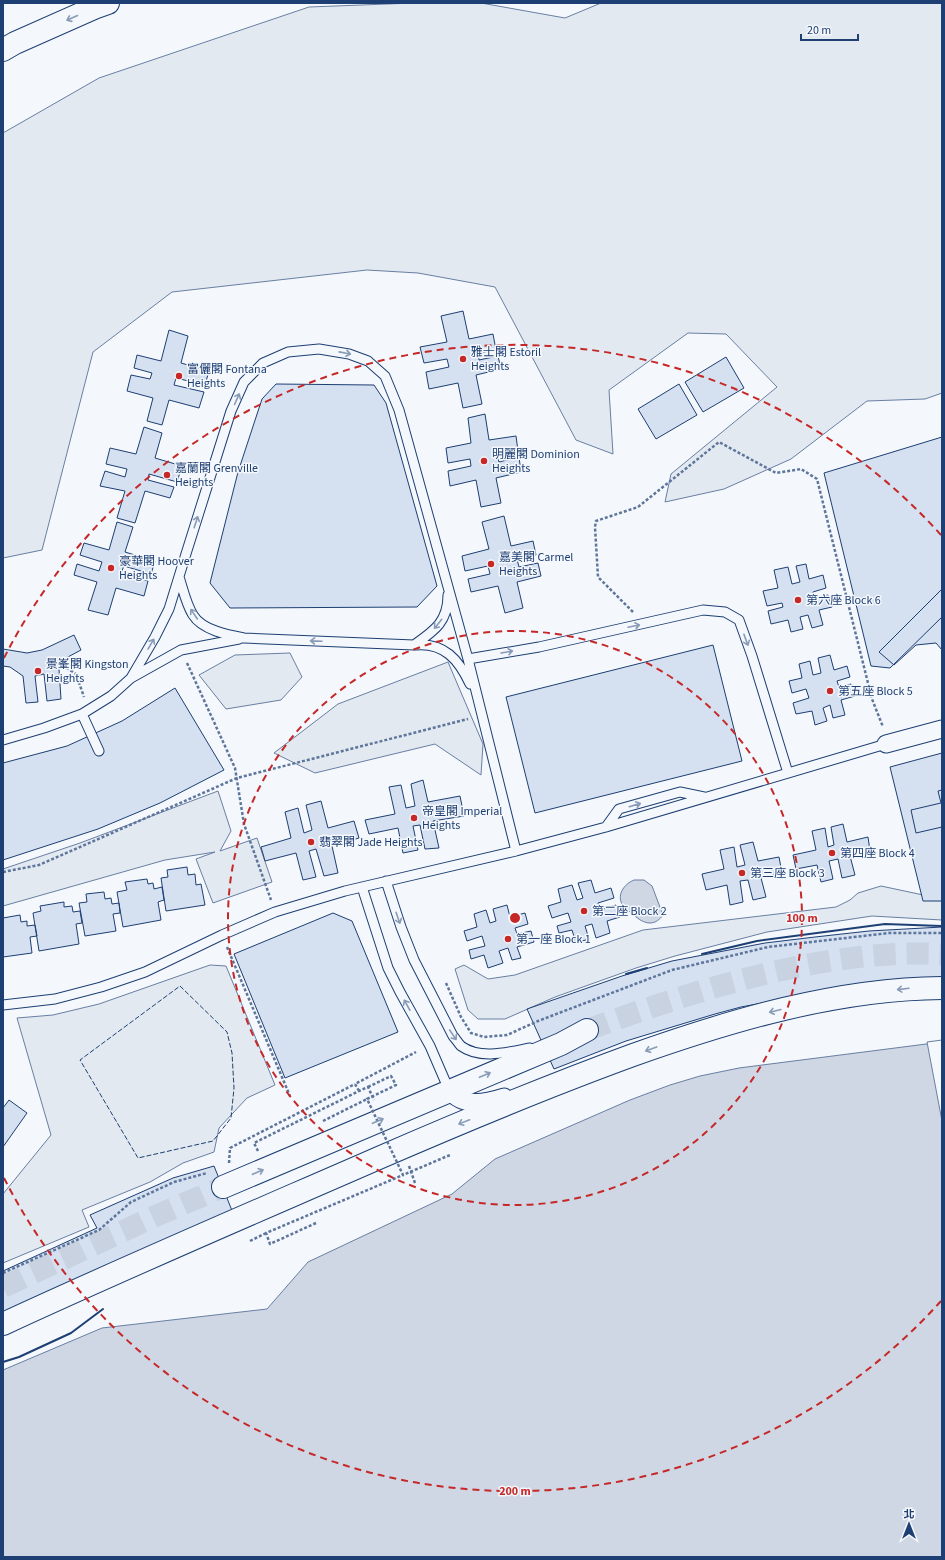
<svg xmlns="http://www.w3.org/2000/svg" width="945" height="1560" font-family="'Source Sans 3','Noto Sans TC',sans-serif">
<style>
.green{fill:#e3e9f0;stroke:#687fa3}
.water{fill:#cfd7e4;stroke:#687fa3}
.pier{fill:#f4f7fb;stroke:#687fa3}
.building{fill:#d5e0f0;stroke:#1d3f73}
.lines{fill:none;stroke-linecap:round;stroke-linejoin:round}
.primary-tunnel{stroke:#c9d2e0;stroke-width:22;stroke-dasharray:22 11;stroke-linecap:butt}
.service-casing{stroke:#1d3f73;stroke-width:11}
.minor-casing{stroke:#1d3f73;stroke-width:19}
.primary-casing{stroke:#1d3f73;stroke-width:24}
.motorway-casing{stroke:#1d3f73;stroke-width:24}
.path{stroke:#5e769c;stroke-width:2.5;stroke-dasharray:3 2;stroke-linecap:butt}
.service{stroke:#f4f7fb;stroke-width:9}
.minor{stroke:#f4f7fb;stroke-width:17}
.primary{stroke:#f4f7fb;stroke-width:22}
.motorway{stroke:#f4f7fb;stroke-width:22}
.path-bridge{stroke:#5e769c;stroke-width:2.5;stroke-dasharray:3 2;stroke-linecap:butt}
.fence{stroke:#1d3f73;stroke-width:1;stroke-dasharray:5 2;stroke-linecap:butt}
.wall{stroke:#1d3f73;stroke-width:2}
.oneway{stroke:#889bb7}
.ring{fill:none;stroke:#c62828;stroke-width:2;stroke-dasharray:7 5}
.poi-dot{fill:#c62828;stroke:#f4f7fb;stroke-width:1.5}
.labels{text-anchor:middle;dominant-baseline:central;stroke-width:3;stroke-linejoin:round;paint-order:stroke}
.poi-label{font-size:12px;fill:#1d3f73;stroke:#f4f7fb;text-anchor:start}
.centre{fill:#c62828;stroke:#f4f7fb;stroke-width:2}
.ring-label{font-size:12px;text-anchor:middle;font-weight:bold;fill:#c62828;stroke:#f4f7fb;stroke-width:3;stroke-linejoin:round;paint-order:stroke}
</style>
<rect width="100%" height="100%" fill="#f4f7fb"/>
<path class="green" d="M414 3H481L565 18 601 3H942V393L925 399 867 401 791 459 724 489 665 502 671 474 777 387 726 334 688 333 609 390 613 454 576 440 495 287 418 273 367 270 172 292 93 352 42 550 3 558V133L99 78 309 7Z
M290 653 302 677 281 700 226 709 199 675 235 655Z
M448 662 483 744 481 775 435 744 315 773 274 753 338 704Z
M218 791 231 831 220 851 257 838 272 882 213 903 196 859 215 852 165 860 3 906V869L80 843Z
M881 886 942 899V920L872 916 767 932 675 956 636 968 555 997 505 1019H478L468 1010 455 969 464 965 488 979 515 975 643 930 836 907 850 900 858 893Z
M210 965 226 966 275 1085 247 1098 219 1128 214 1152 183 1163 150 1182 82 1210 89 1227 3 1263V1194L51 1135 17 1018 53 1015 99 1004Z"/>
<path class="water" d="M634 880H644L652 886 663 915C660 919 656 923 650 923 644 923 638 919 634 915 631 912 626 910 624 907 615 896 624 884 634 880Z
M942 1042V1557H3V1370L102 1328 267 1309 308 1262 452 1194 495 1159 630 1100 670 1085 700 1076 739 1068Z"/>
<path class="pier" d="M942 1040V1121L927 1042Z"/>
<path class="building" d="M463 311 469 339 493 334 496 350 478 353 479 360 498 356 501 369 476 375 482 404 463 408 458 383 429 389 426 372 449 367 447 359 424 363 420 347 447 342 441 316Z
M169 330 188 336 181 363 209 371 205 385 176 378 174 385 204 392 199 408 169 400 162 425 147 421 153 398 127 391 131 375 150 379 152 373 134 368 137 355 161 361Z
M726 357 744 388 703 412 685 382Z
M276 384 374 385 386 403 437 586 417 607 230 608 210 583 238 472 262 399Z
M679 384 697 415 656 439 638 409Z
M485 414 489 440 516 436 518 451 497 456 499 462 519 457 521 472 496 478 501 503 481 507 476 480 450 486 448 471 471 466 470 459 448 463 446 448 471 443 468 418Z
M144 427 162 433 155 458 182 466 177 482 149 474 148 480 174 487 170 498 145 491 135 523 117 518 125 491 100 486 105 471 125 477 127 469 106 464 110 448 136 454Z
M942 437V617L890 668 871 666 824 473Z
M504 516 511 546 533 541 536 555 517 559 519 567 538 563 541 576 517 582 523 608 505 613 498 586 471 592 468 579 490 574 488 566 465 571 462 556 489 549 482 522Z
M117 522 133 527 125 552 155 561 151 574 124 566 121 573 148 581 144 596 116 588 108 615 88 610 97 582 74 575 77 564 99 571 102 562 80 555 84 543 109 550Z
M806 564 809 579 823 575 826 588 813 592 814 598 828 595 832 607 819 610 823 625 812 628 808 615 800 617 803 629 791 632 788 620 771 624 768 611 783 607 782 603 767 606 763 591 778 588 774 570 788 567 792 584 800 582 796 566Z
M942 589V650L936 643 916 645 894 665 879 652Z
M74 635 81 650 66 658 59 669 61 699 47 701 44 674 35 676 38 702 26 703 23 676 10 667 3 666V649L27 653 42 650Z
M713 645 742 761 535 813 506 697Z
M830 655 834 670 847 666 850 677 837 681 839 687 851 684 855 696 841 700 845 715 833 718 830 705 823 708 827 721 815 725 812 711 796 714 793 703 809 698 806 689 792 693 789 681 802 678 799 664 810 661 813 675 821 673 818 658Z
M175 688 224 770 160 803 98 829 3 860V763L67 746 122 721Z
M942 753V901H923L890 767Z
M423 780 428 802 460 796 464 816 433 821 439 848 425 849 420 825 413 826 418 850 403 853 398 828 369 834 365 820 395 814 389 787 401 785 406 808 415 806 411 784Z
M942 790V827L916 833 911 810 941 803 938 791Z
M321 801 328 828 354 821 359 838 332 846 338 873 324 876 316 849 309 851 316 877 303 880 296 853 265 861 261 847 291 838 285 812 298 808 304 833 312 830 306 805Z
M843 824 847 842 868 837 870 851 850 856 855 875 842 878 838 859 829 861 833 879 821 882 817 865 796 869 793 855 816 850 812 831 825 828 828 847 834 845 831 827Z
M753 842 758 861 779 857 782 873 761 878 766 897 753 900 748 880 740 881 743 902 730 905 727 885 706 890 702 874 724 869 720 850 734 847 737 867 745 865 740 845Z
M187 867 188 875 195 874 196 885 201 884 205 905 166 911 161 878 168 877 167 870Z
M147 879 148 884 153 883 154 889 162 887 164 900 158 902 161 920 123 927 117 892 127 890 125 882Z
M591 880 595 893 611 888 614 898 598 903 600 910 616 905 620 917 607 921 610 933 596 938 592 924 585 926 589 939 576 943 572 930 559 933 557 926 571 922 568 913 552 918 548 906 561 902 558 889 572 885 577 900 583 898 578 883Z
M104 892 105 899 111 898 112 904 119 903 120 913 113 914 116 931 85 936 79 903 87 902 86 894Z
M64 902V907L72 906 73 912 80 911 82 923 76 924 79 944 39 951 33 913 41 911 40 906Z
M507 905 510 917 525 913 528 924 515 928 517 934 531 931 534 942 517 947 521 958 512 960 508 948 499 951 503 963 488 968 484 955 471 959 469 950 485 946 482 936 467 941 464 931 477 927 474 914 486 910 490 923 496 921 493 909Z
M333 913 352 921 398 1032 285 1078 234 954Z
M20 915 21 922 27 921V926L35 925 37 936 30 937 32 953 3 957V918Z
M942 927V981L826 991 741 1007 715 1014 626 1041 554 1069 527 1009 622 976 672 961 765 943 815 937 869 931Z
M9 1100 27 1113 3 1147V1108Z
M214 1166 235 1218 3 1322V1271L97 1228 90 1215 173 1178Z"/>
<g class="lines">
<path class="primary-tunnel" d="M587 1030C695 990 826 948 942 954
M3 1287 160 1214 223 1187"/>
<defs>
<path id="service" d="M179 577C183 589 186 604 193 615 202 630 228 635 244 638L414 645C434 631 448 622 448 595
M415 645C444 642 459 660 470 684
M468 659 539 647 703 610 725 612 739 620 752 656 788 773
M131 678 155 637 169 609 185 557 231 411 244 382 263 363 288 352 319 349 349 354 368 361 385 376 399 410 468 659 516 851
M82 714 99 751
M3 740 44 728 82 714 111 696 131 678 181 650 239 639
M606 827 619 809 680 792 704 797
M386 881 401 927 414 960 453 1036C456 1039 458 1043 461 1046 480 1060 509 1052 530 1048
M362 887 388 968 400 992 430 1046 449 1090
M3 1005 55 999 101 987 145 972 222 935 275 912 345 891 516 851 606 827 886 744"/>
<path id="minor" d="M886 744 942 729
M449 1090C463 1108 485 1103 504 1097"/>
<path id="primary" d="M223 1187 561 1044 587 1030
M3 1324C128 1266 255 1212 381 1157 464 1121 548 1086 633 1055 732 1020 836 989 942 988"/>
<path id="motorway" d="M3 50 15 43 94 8 108 3"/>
</defs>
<use href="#service" class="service-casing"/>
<use href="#minor" class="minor-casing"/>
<use href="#primary" class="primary-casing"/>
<use href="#motorway" class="motorway-casing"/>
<path class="path" d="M633 612 598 577 595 527 596 521 638 507 719 442 776 473 801 469 817 479 872 699 883 727
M187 663 235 768 244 824 271 900
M62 665 76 674 84 697
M3 872 39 865 237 778 468 719
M227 947 290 1096
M446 983 461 1017 471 1033 484 1037 507 1035 538 1021 672 970 768 947 889 933H942
M359 1091 355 1084 416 1052
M323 1121 367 1099
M258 1151 254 1143 359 1091 368 1087 374 1100
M229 1163 230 1148 355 1084
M409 1166 415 1183
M316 1223 270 1244 266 1233 403 1175
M250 1241 266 1233
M3 1273 99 1230 131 1202 174 1182 207 1173"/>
<use href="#service" class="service"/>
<use href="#minor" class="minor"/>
<use href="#primary" class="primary"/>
<use href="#motorway" class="motorway"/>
<path class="path-bridge" d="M368 1087 391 1076 396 1085 367 1099 403 1175 450 1155"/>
<path class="fence" d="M180 986 227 1032 232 1053 234 1088 231 1118 213 1141 138 1158 80 1060Z"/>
<path class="wall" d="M702 954 757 941 885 924 941 926
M626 974 647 968
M3 1362 19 1357 71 1333 103 1309"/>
</g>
<defs><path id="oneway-shaft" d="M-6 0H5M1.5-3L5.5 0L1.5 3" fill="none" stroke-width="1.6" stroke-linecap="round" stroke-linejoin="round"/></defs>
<g class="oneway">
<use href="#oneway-shaft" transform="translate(72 18) rotate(156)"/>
<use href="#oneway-shaft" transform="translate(345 353) rotate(11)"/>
<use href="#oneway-shaft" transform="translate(237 399) rotate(-66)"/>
<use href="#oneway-shaft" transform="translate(196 522) rotate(-72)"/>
<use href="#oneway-shaft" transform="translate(194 614) rotate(-124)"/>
<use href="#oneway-shaft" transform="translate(438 624) rotate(129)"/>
<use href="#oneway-shaft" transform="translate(634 626) rotate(-12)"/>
<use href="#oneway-shaft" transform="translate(746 640) rotate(70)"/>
<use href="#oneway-shaft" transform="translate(316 641) rotate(-178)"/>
<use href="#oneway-shaft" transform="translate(151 644) rotate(-60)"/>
<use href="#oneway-shaft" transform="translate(507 652) rotate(-10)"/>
<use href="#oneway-shaft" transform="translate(635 805) rotate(-16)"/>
<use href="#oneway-shaft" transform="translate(398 918) rotate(71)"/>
<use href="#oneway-shaft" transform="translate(903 989) rotate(173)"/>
<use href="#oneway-shaft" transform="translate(407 1005) rotate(-119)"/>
<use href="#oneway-shaft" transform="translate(775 1011) rotate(166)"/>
<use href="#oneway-shaft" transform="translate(453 1035) rotate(56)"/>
<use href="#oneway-shaft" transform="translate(651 1049) rotate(160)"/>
<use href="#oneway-shaft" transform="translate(485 1075) rotate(-23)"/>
<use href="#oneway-shaft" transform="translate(378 1121) rotate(-23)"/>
<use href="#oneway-shaft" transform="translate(464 1122) rotate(158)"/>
<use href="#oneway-shaft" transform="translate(258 1172) rotate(-23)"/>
</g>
<g class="ring">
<circle cx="515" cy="918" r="287"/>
<path d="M941 1301A573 573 0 0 1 4 1178M4 658A573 573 0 0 1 941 535"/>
</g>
<g class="poi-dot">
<circle cx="463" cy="359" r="4"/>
<circle cx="179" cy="376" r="4"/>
<circle cx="484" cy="461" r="4"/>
<circle cx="167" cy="475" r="4"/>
<circle cx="491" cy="564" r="4"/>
<circle cx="111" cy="568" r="4"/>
<circle cx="798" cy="600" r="4"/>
<circle cx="38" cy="671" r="4"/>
<circle cx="830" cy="691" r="4"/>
<circle cx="414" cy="818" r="4"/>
<circle cx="311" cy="842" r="4"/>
<circle cx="832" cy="853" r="4"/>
<circle cx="742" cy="873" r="4"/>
<circle cx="584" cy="911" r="4"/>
<circle cx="508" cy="939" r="4"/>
</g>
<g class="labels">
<g class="poi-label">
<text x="471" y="352">雅士閣 Estoril<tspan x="471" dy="14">Heights</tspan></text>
<text x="187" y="369">富儷閣 Fontana<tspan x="187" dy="14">Heights</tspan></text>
<text x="492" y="454">明麗閣 Dominion<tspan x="492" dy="14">Heights</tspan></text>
<text x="175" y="468">嘉蘭閣 Grenville<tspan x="175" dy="14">Heights</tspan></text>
<text x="499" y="557">嘉美閣 Carmel<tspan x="499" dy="14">Heights</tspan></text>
<text x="119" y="561">豪華閣 Hoover<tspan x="119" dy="14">Heights</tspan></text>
<text x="806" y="600">第六座 Block 6</text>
<text x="46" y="664">景峯閣 Kingston<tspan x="46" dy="14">Heights</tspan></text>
<text x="838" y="691">第五座 Block 5</text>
<text x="422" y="811">帝皇閣 Imperial<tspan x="422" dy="14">Heights</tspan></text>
<text x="319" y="842">翡翠閣 Jade Heights</text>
<text x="840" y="853">第四座 Block 4</text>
<text x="750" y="873">第三座 Block 3</text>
<text x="592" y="911">第二座 Block 2</text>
<text x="516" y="939">第一座 Block 1</text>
</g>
</g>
<circle cx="515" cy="918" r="6" class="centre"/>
<g class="ring-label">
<text x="802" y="922">100 m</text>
<text x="515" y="1495">200 m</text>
</g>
<rect width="945" height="1560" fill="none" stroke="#1d3f73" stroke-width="8"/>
<g transform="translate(909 1524)" stroke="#f4f7fb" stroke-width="3" paint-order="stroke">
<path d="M0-3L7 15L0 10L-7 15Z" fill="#1d3f73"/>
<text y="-6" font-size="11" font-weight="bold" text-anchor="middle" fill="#1d3f73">北</text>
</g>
<path d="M801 34v6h57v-6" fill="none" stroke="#1d3f73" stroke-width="2"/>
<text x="807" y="34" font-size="12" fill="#1d3f73" stroke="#f4f7fb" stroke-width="3" paint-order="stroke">20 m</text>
</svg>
